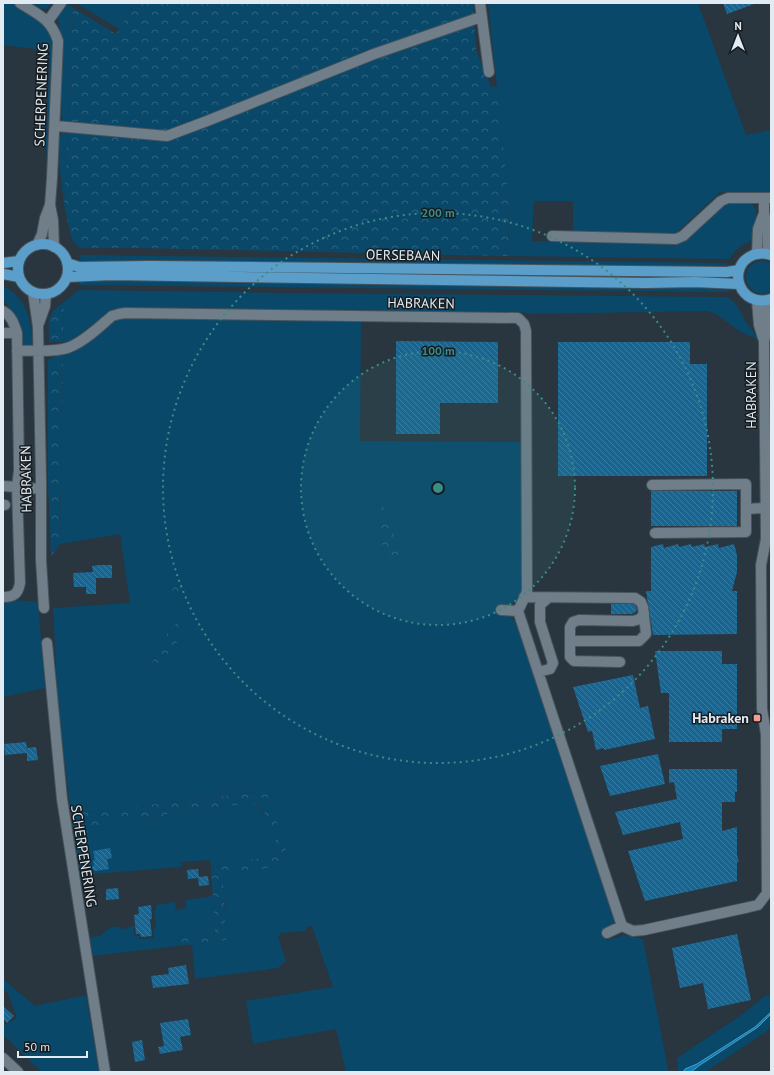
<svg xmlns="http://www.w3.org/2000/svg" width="774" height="1075" font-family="'PT Sans',sans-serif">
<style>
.grass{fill:#0a486a;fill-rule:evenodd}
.forest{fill:url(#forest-crowns)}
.water{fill:#0a7db6;stroke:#4b9ec8}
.building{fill:url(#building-back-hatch)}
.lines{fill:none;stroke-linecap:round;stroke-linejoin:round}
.minor-casing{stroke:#47535a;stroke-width:12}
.major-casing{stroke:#47535a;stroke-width:12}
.minor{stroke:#6f7e89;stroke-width:10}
.major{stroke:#5b9ec9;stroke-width:10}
.ring{fill:none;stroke:#398d88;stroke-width:2;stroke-dasharray:2 4}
.poi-dot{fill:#f59d8f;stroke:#161c20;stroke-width:1.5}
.labels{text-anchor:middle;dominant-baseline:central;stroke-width:3;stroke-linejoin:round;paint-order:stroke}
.street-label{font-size:14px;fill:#e2ebf1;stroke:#161c20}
.poi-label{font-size:14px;font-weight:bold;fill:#e2ebf1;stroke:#161c20;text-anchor:end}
.centre{fill:#398d88;stroke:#161c20;stroke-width:2}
.ring-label{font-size:12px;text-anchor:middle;font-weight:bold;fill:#398d88;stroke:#161c20;stroke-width:3;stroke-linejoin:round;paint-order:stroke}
</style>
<defs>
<pattern id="forest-crowns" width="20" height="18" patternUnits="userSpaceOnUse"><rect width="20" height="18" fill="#0a486a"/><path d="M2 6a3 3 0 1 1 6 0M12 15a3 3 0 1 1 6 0" fill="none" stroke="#2d6380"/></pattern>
<pattern id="building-back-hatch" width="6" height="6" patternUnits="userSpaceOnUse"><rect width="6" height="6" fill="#186591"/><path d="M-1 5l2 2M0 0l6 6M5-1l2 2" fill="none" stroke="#397ba1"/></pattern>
</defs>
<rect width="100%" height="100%" fill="#29353f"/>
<path class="grass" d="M3 3H13L41 21 49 31 54 44 46 162V134L50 51 3 45Z
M31 3H52L46 9 40 8Z
M67 3 73 8 69 124 63 120 60 111 63 44 58 21 59 14Z
M78 3H135L119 29 79 5Z
M488 3H698L746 135 771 130V192H720L676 233 573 232V201H534L532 241 670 242 725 204 747 203 752 204 756 210V240C745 242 735 248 730 259L508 256 509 201Z
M68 131 64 205 57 145 62 133Z
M79 255 727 263 726 269 81 263Z
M762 261 771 263V291C748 304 733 265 762 261Z
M81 278 725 284 728 292 79 285Z
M3 287C8 288 10 290 14 293 28 307 31 322 33 342L29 346H25L24 344C19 326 17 314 3 300Z
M79 290 283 293 727 297C738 302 740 313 746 322 750 328 755 334 760 340L741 332 716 314 708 311 529 314 522 312 125 308 116 309 106 314 71 341 63 342 64 302Z
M125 318 361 321 360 441 522 442V594C517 605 508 605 497 605L498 616H509L516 622 614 913C615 922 612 925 605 930L607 940 624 935 643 939 668 1069 667 1072H346L336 1029 253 1044 246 1001 333 987 312 926 306 927V931L281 933 278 937 286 961 278 968 195 979 192 944 226 940 223 876 291 864 265 791 71 814 58 707 53 608 130 603 120 534 60 544 63 353C88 350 101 321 125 318ZM376 504 385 510 401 564 391 565 384 555ZM169 630 160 665 152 663Z
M3 599 38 602 45 688 3 697Z
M252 803C267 806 276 841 281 854L211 867 210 860 181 862V867L80 875 74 835 99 830V825L102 820 107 819 165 821 166 814Z
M213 896 215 932 177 937 178 946 93 956 90 937 101 936C111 925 112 925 126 929L134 925V936H139V939L154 938 153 929 156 928 154 910H156V905L175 902 176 910 186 908V900Z
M3 979 35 1006 86 995 99 1072H42L3 1035V1026L17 1018 8 993 3 988Z
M771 995V1026L766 1032 705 1072H678L677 1058 743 1014 765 996Z"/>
<path class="forest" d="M135 3H473L476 50 491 87 497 86 509 201 508 256 138 248H80L72 240 64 205 68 131 69 124 73 8 116 34Z
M64 302 63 342H49C49 321 46 315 64 302Z
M63 353 60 544 51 556 48 483V360Z
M376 504 382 505 385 510 398 545 401 564 391 565 384 555Z
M191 581 192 584 191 589 186 593 175 595 171 592C175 583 182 583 191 581Z
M179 621 183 626V630L168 660 160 665 152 663 169 630Z
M266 791 291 864 223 876 226 940 178 946 177 937 215 932 211 867 281 854 264 812 257 804 236 805 166 814 165 821 107 819 102 821 99 825 100 830 74 835 71 814Z"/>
<path class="water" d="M771 1012V1014L758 1027 700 1065 691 1072H683L685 1069 697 1064 755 1027Z"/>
<path class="building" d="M723 3H754V4L727 14Z
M396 341 498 342V403H440V434H396Z
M558 342H690V364H707V476H558Z
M651 491H737V526H651Z
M663 544 664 548 678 544 679 547 691 544 692 547 704 544 705 547 718 544 719 548 734 544 737 555V572L732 591H737V634L653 635 646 591H651V547Z
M99 565H112V578H96V594H86V587H74L73 573 93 572 92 566Z
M611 604H633L636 606 637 610 634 613 631 614H611Z
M655 651H722V664H737V729H722V742H669V693H661Z
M633 675 640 708 648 706 655 739 604 750V748L596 750 592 731 588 732 573 687Z
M26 742 27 748 36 747 38 760 27 761V753L5 755 4 744Z
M658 754 665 784 610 796 600 766Z
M669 769H737V792H735V802H722V831L737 827V855L739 862H737V881L645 901 628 851 683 839 680 822 623 835 615 812 677 799 674 782 669 783Z
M110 848 112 858 107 859 109 869 95 871 94 870 90 868 94 865 93 860H95L93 851Z
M198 869 199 877 208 876 209 885 199 886 198 878 188 879 187 870Z
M118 888 119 899 106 900V889Z
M151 905 152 919H150L152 936 141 937 140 934H136L134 915 139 914 138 907Z
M737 934 751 1000 708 1009 703 983 680 988 672 948Z
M186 965 189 984 153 988 151 976 169 974 168 968Z
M3 1006 14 1016 7 1023 3 1019Z
M188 1019 191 1035 180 1037 183 1050 160 1054 158 1047 164 1046 160 1023Z
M142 1040 145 1060 135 1062 132 1042Z"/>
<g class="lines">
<defs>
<path id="minor" d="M20 3C39 15 51 19 58 41L52 178 50 205 45 218 42 234 37 245
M480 3 489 72
M48 21 61 3
M56 126 167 136 207 121 374 54 481 17
M764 198V213L768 229V254
M50 205 53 220 54 247
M552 236 676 239 683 236 721 201 728 198H771
M757 254 758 229 764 213
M33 292 38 327 41 481V560L44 608
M757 301 759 325 763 338
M3 311C12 316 14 324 17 333L19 470 17 488 20 583C18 594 14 597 3 597
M39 323 45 306 46 294
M3 333H17
M17 351C32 350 55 353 70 347 85 341 99 327 112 316L119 314 125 313 518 318 524 324 526 331 527 592 518 611 622 926 633 931 644 930 745 908 758 905 767 893 766 734 762 709 761 565 766 539 764 342 767 326 765 301
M652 485 746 484V532L655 533
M3 486 41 489
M3 505H5
M746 509 766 508
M524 597 635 598 641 602 643 607 646 634 639 641H570
M501 610 518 611
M47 643 62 799 105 1072
M620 662 574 661 570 657V627L573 622 579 620 633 621 640 619 644 613
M538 672 550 669 553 663 540 622V605L548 598
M607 933 622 926
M3 1058 18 1072"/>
<path id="major" d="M18 269a25 25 0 1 1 50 0a25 25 0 1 1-50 0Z
M771 255C765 253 759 253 753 255 725 267 740 309 771 299
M3 263 19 261
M67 263 79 267 150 266 727 272 739 270
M3 274 19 277
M67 277 112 275 645 283 695 282 739 284"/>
</defs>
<use href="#minor" class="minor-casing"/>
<use href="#major" class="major-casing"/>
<use href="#minor" class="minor"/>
<use href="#major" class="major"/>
</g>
<circle cx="438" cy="488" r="137" fill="#398d88" fill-opacity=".12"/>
<g class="ring">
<circle cx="438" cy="488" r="137"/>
<circle cx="438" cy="488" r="275"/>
</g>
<rect class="poi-dot" x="753" y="714" width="8" height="8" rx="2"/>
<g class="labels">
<g class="street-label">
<text transform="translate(41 95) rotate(-88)">SCHERPENERING</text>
<text transform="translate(403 255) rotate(1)">OERSEBAAN</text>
<text transform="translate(421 303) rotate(1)">HABRAKEN</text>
<text transform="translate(751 395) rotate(-90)">HABRAKEN</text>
<text transform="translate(26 479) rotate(-91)">HABRAKEN</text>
<text transform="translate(84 856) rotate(81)">SCHERPENERING</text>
</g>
<g class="poi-label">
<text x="749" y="718">Habraken</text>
</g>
</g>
<circle cx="438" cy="488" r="6" class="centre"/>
<g class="ring-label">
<text x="438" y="217">200 m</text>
<text x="438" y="355">100 m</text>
</g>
<rect width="774" height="1075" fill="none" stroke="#e2ebf1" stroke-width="8"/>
<g transform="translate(738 36)" stroke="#161c20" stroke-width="3" paint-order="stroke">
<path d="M0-3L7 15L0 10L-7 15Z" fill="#e2ebf1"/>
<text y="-6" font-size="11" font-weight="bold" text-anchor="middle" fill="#e2ebf1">N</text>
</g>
<path d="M18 1051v6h69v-6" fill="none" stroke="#e2ebf1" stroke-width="2"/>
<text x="24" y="1051" font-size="12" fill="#e2ebf1" stroke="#161c20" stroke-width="3" paint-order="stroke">50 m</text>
</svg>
